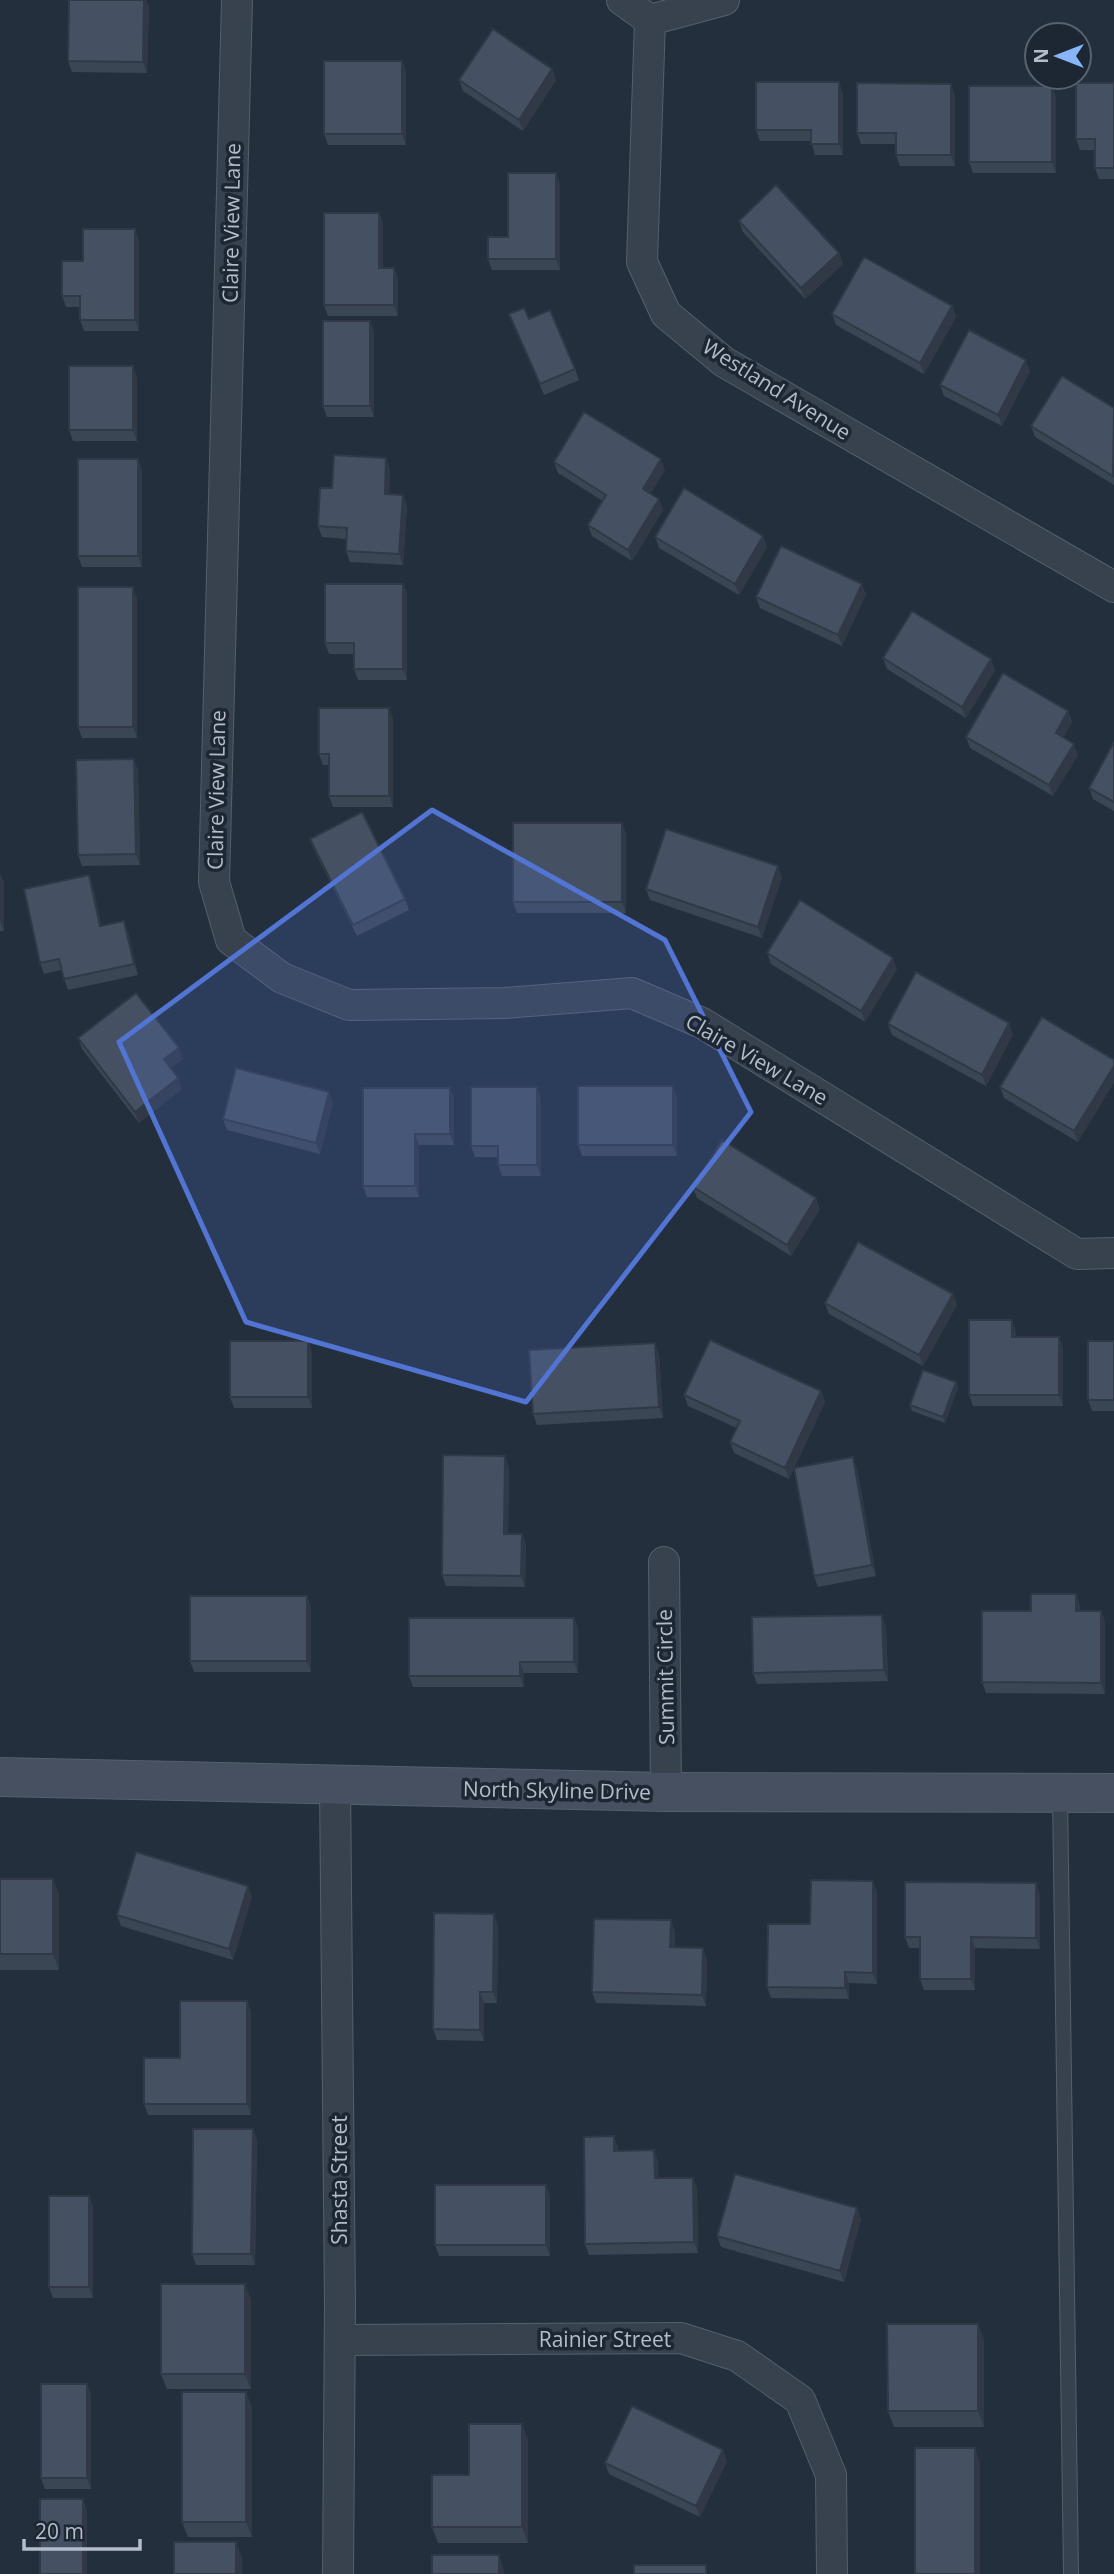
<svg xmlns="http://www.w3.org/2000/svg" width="1114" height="2574" font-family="'Open Sans',sans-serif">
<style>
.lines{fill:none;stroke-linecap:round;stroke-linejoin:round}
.service-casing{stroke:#565f6c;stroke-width:16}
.minor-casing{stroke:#565f6c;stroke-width:32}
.secondary-casing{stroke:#565f6c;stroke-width:40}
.service{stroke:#38414e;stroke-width:14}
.minor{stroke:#38414e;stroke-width:30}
.secondary{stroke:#465061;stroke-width:38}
.wall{fill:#3b4654}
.shaded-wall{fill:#303945}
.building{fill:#455162;stroke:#303945;stroke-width:2}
.marked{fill:#5274d3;fill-opacity:0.2;stroke:#5274d3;stroke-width:5;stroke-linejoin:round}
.labels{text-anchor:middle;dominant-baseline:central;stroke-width:7;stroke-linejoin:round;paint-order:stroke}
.street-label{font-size:21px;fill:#b4bcc9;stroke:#1d2633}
</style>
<rect width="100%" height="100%" fill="#242f3e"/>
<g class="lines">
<defs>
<path id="service" d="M1060 1795 1071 2574"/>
<path id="minor" d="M237 0 214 882 231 940 282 978 349 1005 504 1003 632 993 702 1023 1077 1254 1114 1253
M622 0 650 20
M650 20 642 262 666 314 724 362 1114 587
M650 20 724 0
M664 1562 666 1792
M335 1785 340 2305 338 2574
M340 2340 681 2338 737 2356 800 2400 831 2475 832 2574"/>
<path id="secondary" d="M0 1777 666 1792 1114 1793"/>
</defs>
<use href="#service" class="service-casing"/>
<use href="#minor" class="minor-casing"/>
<use href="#secondary" class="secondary-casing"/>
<use href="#service" class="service"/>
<use href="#minor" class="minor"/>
<use href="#secondary" class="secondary"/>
</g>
<path class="wall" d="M144 0H146L149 6 147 73 72 72 68 61Z
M402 61 406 72V145H328L324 134Z
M552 69 556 80 523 131 463 91 459 80Z
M1114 83V179H1099L1095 168V150H1080L1076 139Z
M843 93V155H815L811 141H760L756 130Z
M955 95V166H900L896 155V144H861L857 133Z
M1056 97V173H973L969 162Z
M560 184V270H492L488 259Z
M379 213 383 224V268H394L398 279V316H328L324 305Z
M739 221 839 253 843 264 805 299 743 232Z
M139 240V331H84L80 320V307H66L62 296 83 261Z
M952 306 956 317 924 374 836 325 832 314Z
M509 314 529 319 575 369 579 380 544 395Z
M370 321 374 332V417H327L323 406Z
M1030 371 1002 426 944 396 940 385Z
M137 377V441H73L69 430Z
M1114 408V485L1035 437 1031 426Z
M554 462 665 470 650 494 659 499 663 510 632 561 592 536 588 525 603 501 558 473Z
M390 469 389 494 403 495 407 506 403 565 350 562 346 551 347 539 322 537 318 526 332 488Z
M142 470V567H82L78 556Z
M655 537 767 547 739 595 659 548Z
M403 584 407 594V680H358L354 669V654H329L325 643Z
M866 594 842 646 760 608 756 597Z
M137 598V738H82L78 727Z
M883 658 991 659 995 670 966 718 887 669Z
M389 708 393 719V807H333L329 796V765H323L319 754Z
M1068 711 1072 722 1063 738 1078 755 1053 796 970 748 966 737Z
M1114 742V811L1093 799 1089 788Z
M138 770 140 865 82 866 78 855Z
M622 823 626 834V913H517L513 902Z
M310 839 405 899 409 910 357 936 314 850Z
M0 873 4 883V931H0Z
M782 877 762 938 650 900 646 889Z
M93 886 101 925 128 932 138 975 68 990 61 970 44 974 40 963Z
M767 953 897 969 865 1022 771 964Z
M888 1024 1013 1034 986 1086 892 1035Z
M78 1038 183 1059 171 1068 178 1078 182 1089 139 1123 82 1049Z
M1114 1060 1078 1142 1004 1098 1000 1087Z
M450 1088 454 1099V1145H419V1197H367L363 1186Z
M677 1097V1156H582L578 1145Z
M541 1098V1176H502L498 1165V1157H475L471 1146Z
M333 1103 320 1154 227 1130 223 1119Z
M693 1187 820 1209 791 1256 697 1198Z
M953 1294 957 1305 923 1366 829 1314 825 1303Z
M1016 1331V1337H1059L1063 1348V1406H973L969 1395Z
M308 1341 312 1352V1408H234L230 1397Z
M1114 1341V1411H1092L1088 1400Z
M659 1354 663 1418 537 1425 533 1414Z
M956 1382 958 1388 945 1423 912 1411 910 1405Z
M821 1391 825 1402 789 1479 734 1453 730 1442 737 1428 688 1406 684 1395Z
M509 1467 508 1534H522L526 1545 525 1587 446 1586 442 1575Z
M857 1468 876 1576 818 1587 814 1576Z
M307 1596 311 1607V1672H194L190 1661Z
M1080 1605V1611H1101L1105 1622V1694L986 1693 982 1682Z
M574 1618 578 1629V1673H524V1687H413L409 1676Z
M886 1626 888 1681 757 1684 753 1673Z
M0 1879H53L59 1894V1970H0Z
M248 1886 252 1897 233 1960 121 1926 117 1915Z
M877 1892V1984L849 1983V1999L771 1998 767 1987 810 1924Z
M1040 1894V1949L975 1948V1990H924L920 1979V1948H909L905 1937Z
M498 1925 497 2003H484V2041L437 2040 433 2029Z
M675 1931V1947L707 1959 706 2006 596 2003 592 1992Z
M247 2001 251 2012V2115H148L144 2104 180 2058Z
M614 2136 618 2151 654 2150 658 2161V2178H693L697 2188 698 2253 589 2255 585 2244Z
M257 2140 255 2265H196L192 2254Z
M546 2185 550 2196V2256H439L435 2245Z
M89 2196 93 2207V2298H53L49 2287Z
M857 2208 861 2219 844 2282 721 2247 717 2236Z
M245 2284 251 2300V2389H167L161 2374Z
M984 2340V2427H894L888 2411Z
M87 2384 91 2395V2489H45L41 2478Z
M246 2392 252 2408V2537H188L182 2522Z
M522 2424 528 2440V2543H438L432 2527 469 2475Z
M727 2461 700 2517 609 2474 605 2463Z"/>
<path class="shaded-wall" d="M144 0H146L149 6 147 73 143 62Z
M402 61 406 72V145L402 134Z
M552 69 556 80 523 131 519 120Z
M839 82 843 93V155L839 144Z
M951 84 955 95V166L951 155Z
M1052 86 1056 97V173L1052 162Z
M556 173 560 184V270L556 259Z
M379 213 383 224V279L379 268Z
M135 229 139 240V331L135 320Z
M839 253 843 264 805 299 801 288Z
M394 268 398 279V316L394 305Z
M952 306 956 317 924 374 920 363Z
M370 321 374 332V417L370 406Z
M1026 360 1030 371 1002 426 998 415Z
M133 366 137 377V441L133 430Z
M386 458 390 469 389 505 385 494Z
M138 459 142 470V567L138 556Z
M661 459 665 470 647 500 643 489Z
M403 495 407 506 403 565 399 554Z
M659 499 663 510 632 561 628 550Z
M763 536 767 547 739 595 735 584Z
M403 584 407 594V680L403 669Z
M862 584 866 594 842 646 838 635Z
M133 587 137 598V738L133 727Z
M991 659 995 670 966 718 962 707Z
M389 708 393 719V807L389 796Z
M1068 711 1072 722 1060 744 1056 733Z
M1074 744 1078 755 1053 796 1049 785Z
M134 759 138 770 140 865 136 854Z
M622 823 626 834V913L622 902Z
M778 866 782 877 762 938 758 927Z
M0 873 4 883V931L0 921Z
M89 875 93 886 104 937 100 926Z
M124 921 128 932 138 975 134 964Z
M893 958 897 969 865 1022 861 1011Z
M1009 1023 1013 1034 986 1086 982 1075Z
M179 1048 183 1059 168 1070 164 1059Z
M1114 1066V1083L1078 1142 1074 1131Z
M178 1078 182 1089 139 1123 135 1112Z
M673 1086 677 1097V1156L673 1145Z
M537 1087 541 1098V1176L537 1165Z
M450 1088 454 1099V1145L450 1134Z
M329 1092 333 1103 320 1154 316 1143Z
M415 1134 419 1145V1197L415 1186Z
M816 1198 820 1209 791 1256 787 1245Z
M953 1294 957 1305 923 1366 919 1355Z
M1012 1320 1016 1331V1348L1012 1337Z
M1059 1337 1063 1348V1406L1059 1395Z
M308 1341 312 1352V1408L308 1397Z
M655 1343 659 1354 663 1418 659 1407Z
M956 1382 958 1388 945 1423 943 1417Z
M821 1391 825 1402 789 1479 785 1468Z
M505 1456 509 1467 508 1545 504 1534Z
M853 1457 857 1468 876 1576 872 1565Z
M522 1534 526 1545 525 1587 521 1576Z
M1076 1594 1080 1605V1622L1076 1611Z
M307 1596 311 1607V1672L307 1661Z
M1101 1611 1105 1622V1694L1101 1683Z
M882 1615 886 1626 888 1681 884 1670Z
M574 1618 578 1629V1673L574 1662Z
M520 1662 524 1673V1687L520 1676Z
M53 1879 59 1894V1970L53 1954Z
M873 1881 877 1892V1984L873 1973Z
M1036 1883 1040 1894V1949L1036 1938Z
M248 1886 252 1897 233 1960 229 1949Z
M494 1914 498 1925 497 2003 493 1992Z
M671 1920 675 1931 674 1958 670 1947Z
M971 1937 975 1948V1990L971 1979Z
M703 1948 707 1959 706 2006 702 1995Z
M845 1972 849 1983V1999L845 1988Z
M480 1992 484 2003V2041L480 2030Z
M247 2001 251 2012V2115L247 2104Z
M253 2129 257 2140 255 2265 251 2254Z
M614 2136 618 2147V2162L614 2151Z
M654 2150 658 2161 659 2189 655 2178Z
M693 2178 697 2188 698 2253 694 2242Z
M546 2185 550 2196V2256L546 2245Z
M89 2196 93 2207V2298L89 2287Z
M857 2208 861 2219 844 2282 840 2271Z
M245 2284 251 2300V2389L245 2374Z
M978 2324 984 2340V2427L978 2411Z
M87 2384 91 2395V2489L87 2478Z
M246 2392 252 2408V2537L246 2522Z
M522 2424 528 2440V2543L522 2527Z
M975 2448 980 2463V2574H975Z
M723 2450 727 2461 700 2517 696 2506Z
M83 2499 87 2510V2574H83Z
M236 2542 242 2558V2574H236Z
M499 2555 504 2571V2574H499Z"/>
<path class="building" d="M69 0H144L143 62 68 61Z
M493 29 552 69 519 120 459 80Z
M324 61H402V134H324Z
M756 82H839V144H811V130H756Z
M857 83 951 84V155H896V133H857Z
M1076 83H1114V168H1095V139H1076Z
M969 86H1052V162H969Z
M508 173H556V259H488V237H508Z
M776 185 839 253 801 288 739 221Z
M324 213H379V268H394V305H324Z
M83 229H135V320H80V296H62V261H83Z
M864 257 952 306 920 363 832 314Z
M524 308 529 319 550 310 575 369 540 384 509 314Z
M323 321H370V406H323Z
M969 330 1026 360 998 415 940 385Z
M69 366H133V430H69Z
M1062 376 1114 408 1113 476 1031 426Z
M584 412 661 459 643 489 659 499 628 550 588 525 606 495 554 462Z
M334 455 386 458 385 494 403 495 399 554 346 551 347 528 318 526 320 488H332Z
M78 459H138V556H78Z
M684 488 763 536 735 584 655 537Z
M781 546 862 584 838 635 756 597Z
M325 584H403V669H354V643H325Z
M78 587H133V727H78Z
M912 611 991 659 962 707 883 658Z
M1003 673 1068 711 1056 733 1074 744 1049 785 966 737Z
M319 708H389V796H329V754H319Z
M1114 742V802L1089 788Z
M134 759 136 854 78 855 76 760Z
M362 812 405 899 353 925 310 839Z
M513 823H622V902H513Z
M666 829 778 866 758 927 646 889Z
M89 875 100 926 124 921 134 964 64 979 59 959 40 963 24 889Z
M800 900 893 958 861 1011 767 953Z
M916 972 1009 1023 982 1075 888 1024Z
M136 993 179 1048 164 1059 178 1078 135 1112 78 1038Z
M1042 1017 1114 1060V1066L1074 1131 1000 1087Z
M236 1068 329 1092 316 1143 223 1119Z
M578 1086H673V1145H578Z
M471 1087H537V1165H498V1146H471Z
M363 1088H450V1134H415V1186H363Z
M722 1140 816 1198 787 1245 693 1187Z
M858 1242 953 1294 919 1355 825 1303Z
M969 1320H1012V1337H1059V1395H969Z
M710 1340 821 1391 785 1468 730 1442 740 1421 684 1395Z
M230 1341H308V1397H230Z
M1088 1341H1114V1400H1088Z
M655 1343 659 1407 533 1414 529 1350Z
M923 1370 956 1382 943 1417 910 1405Z
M443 1455 505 1456 504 1534H522L521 1576 442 1575Z
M853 1457 872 1565 814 1576 794 1468Z
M1031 1594H1076V1611H1101V1683L982 1682V1611H1031Z
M190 1596H307V1661H190Z
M882 1615 884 1670 753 1673 752 1617Z
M409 1618H574V1662H520V1676H409Z
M136 1852 248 1886 229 1949 117 1915Z
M0 1879H53V1954H0Z
M811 1880 873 1881V1973L845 1972V1988L767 1987 768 1924H810Z
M905 1882 1036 1883V1938L971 1937V1979H920V1937H905Z
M434 1913 494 1914 493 1992H480V2030L433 2029Z
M594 1919 671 1920 670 1947 703 1948 702 1995 592 1992Z
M180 2001H247V2104H144V2058H180Z
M193 2129H253L251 2254H192Z
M614 2136V2151L654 2150 655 2178H693L694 2242 585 2244 584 2137Z
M735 2174 857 2208 840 2271 717 2236Z
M435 2185H546V2245H435Z
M49 2196H89V2287H49Z
M161 2284H245V2374H161Z
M887 2324H978V2411H888Z
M41 2384H87V2478H41Z
M182 2392H246V2522H182Z
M632 2406 723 2450 696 2506 605 2463Z
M469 2424H522V2527H432V2475H469Z
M915 2448H975V2574H915Z
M40 2499H83V2574H40Z
M174 2542H236V2574H174Z
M432 2555H499V2574H432Z
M634 2565H706V2574H634Z"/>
<path class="marked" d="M432 810 665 940 751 1112 526 1402 246 1322 119 1042Z"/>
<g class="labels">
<g class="street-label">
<text transform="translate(231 223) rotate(-89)">Claire View Lane</text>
<text transform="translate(777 389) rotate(32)">Westland Avenue</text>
<text transform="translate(216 790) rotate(-89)">Claire View Lane</text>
<text transform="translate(757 1059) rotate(30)">Claire View Lane</text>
<text transform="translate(665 1677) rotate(-91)">Summit Circle</text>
<text transform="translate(557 1790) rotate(1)">North Skyline Drive</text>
<text transform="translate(339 2180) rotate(-90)">Shasta Street</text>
<text x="605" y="2339">Rainier Street</text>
</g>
</g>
<g transform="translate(1058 56) rotate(270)"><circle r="33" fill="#1d2633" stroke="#59626f" stroke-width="2"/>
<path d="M0-5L12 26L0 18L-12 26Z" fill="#8ab4f8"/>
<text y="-10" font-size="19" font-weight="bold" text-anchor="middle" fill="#b4bcc9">N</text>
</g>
<path d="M24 2539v10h116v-10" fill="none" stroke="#b4bcc9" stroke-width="3.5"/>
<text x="35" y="2539" font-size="21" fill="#b4bcc9" stroke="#1d2633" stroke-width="5" paint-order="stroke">20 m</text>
</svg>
